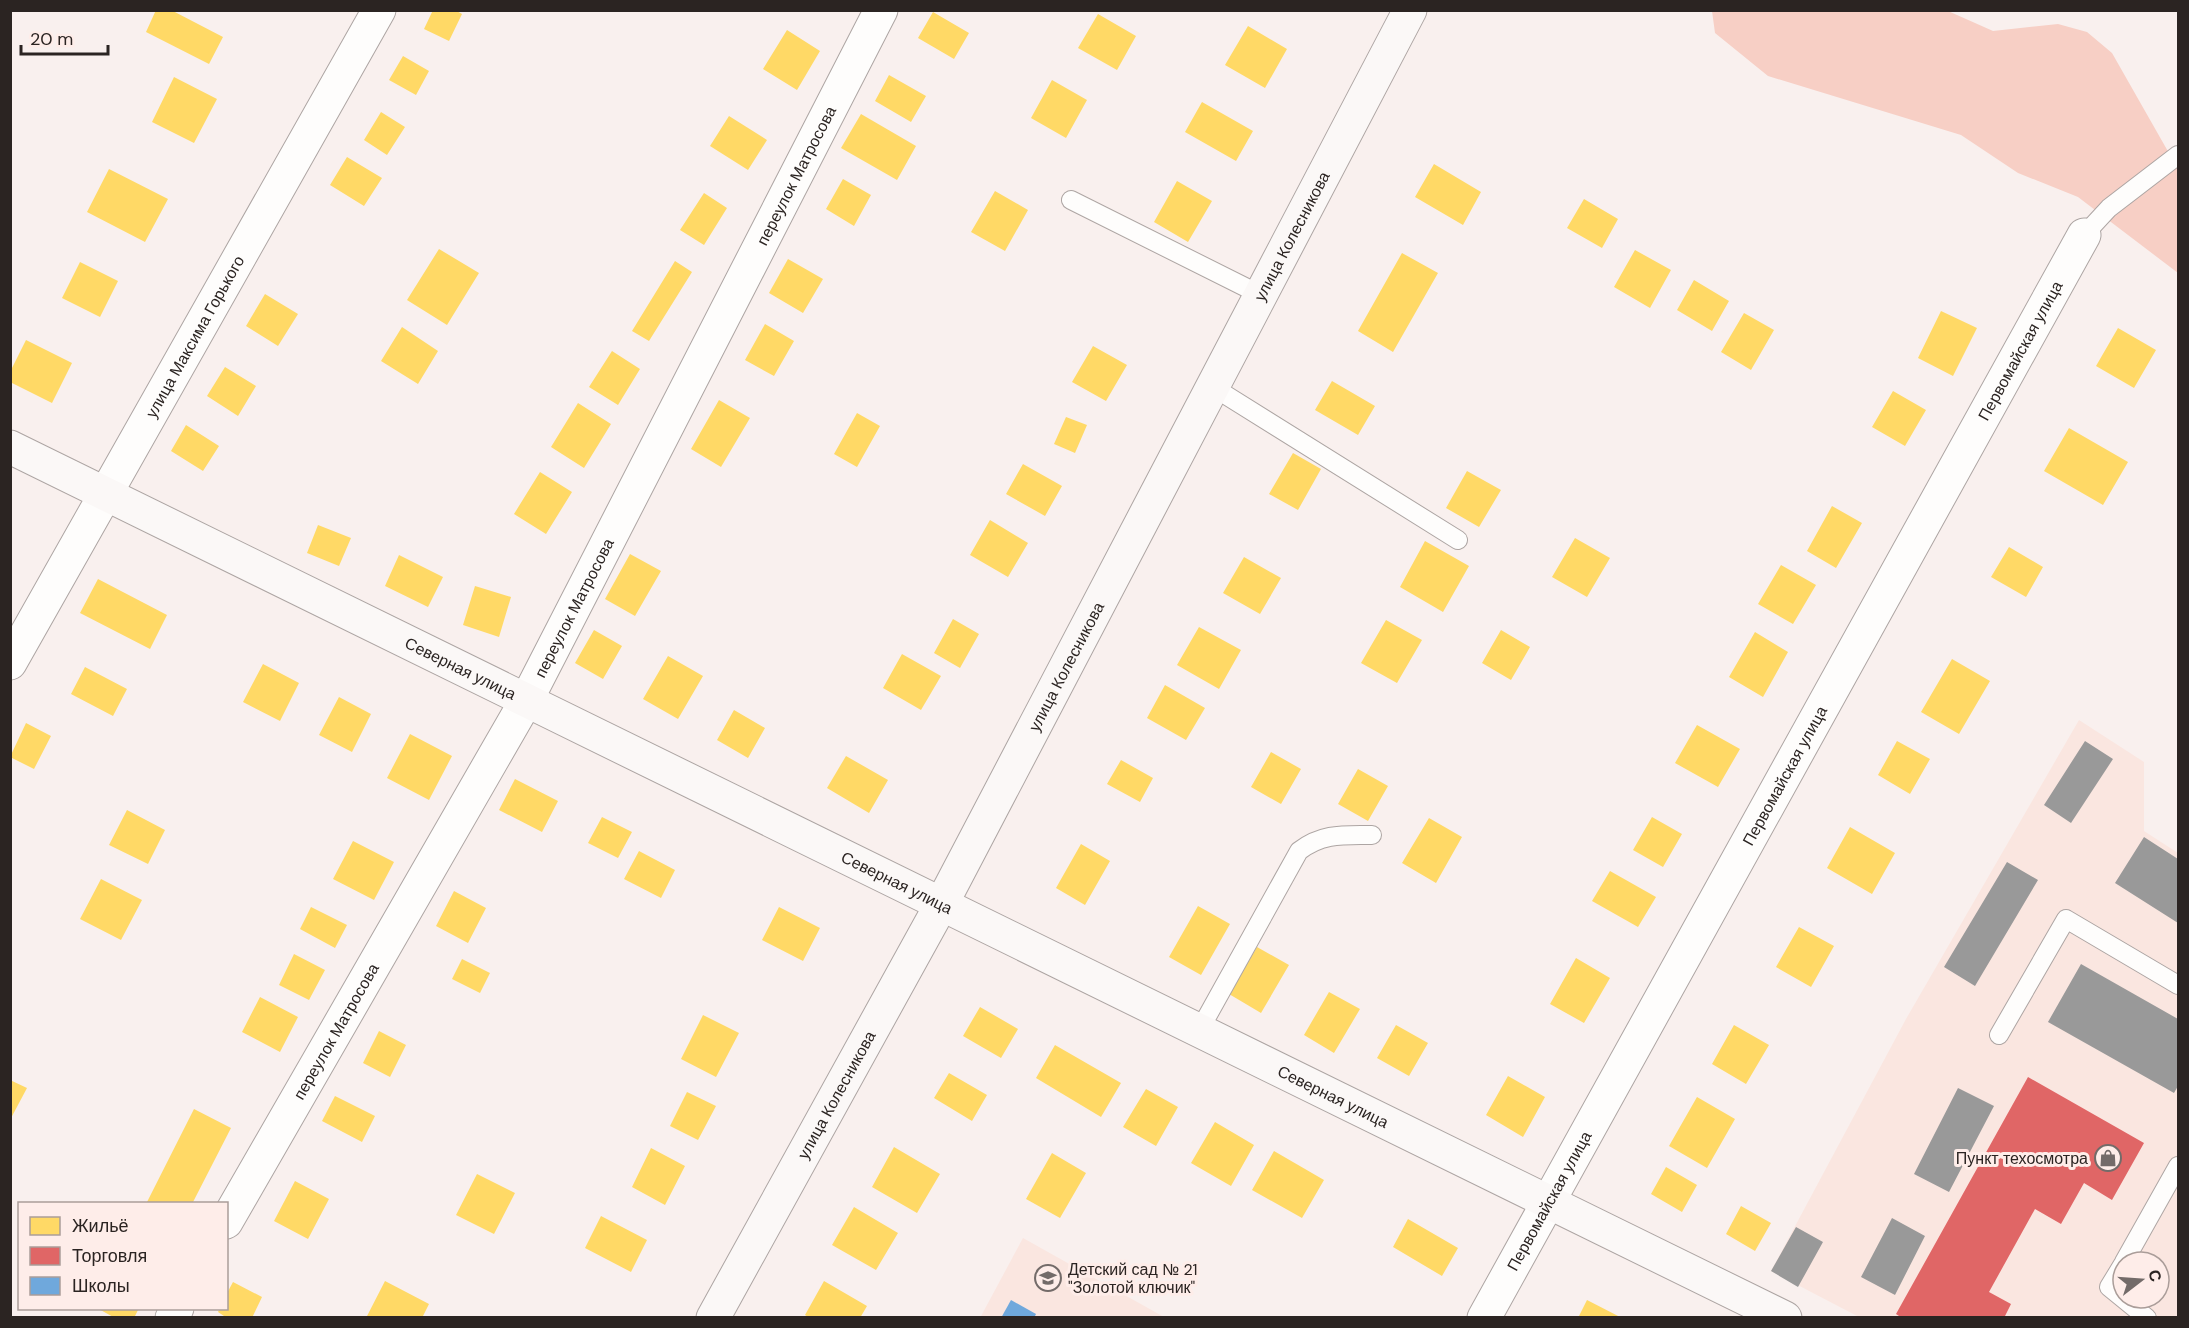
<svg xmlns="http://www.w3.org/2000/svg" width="2189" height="1328" font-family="'DM Sans',sans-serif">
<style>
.built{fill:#fae6e0;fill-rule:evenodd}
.green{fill:#f7cfc5}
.homes{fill:#ffd966}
.shops{fill:#e06666}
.schools{fill:#6fa8dc}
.industry{fill:#999}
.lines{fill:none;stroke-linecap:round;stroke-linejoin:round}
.lane-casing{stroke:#ada5a3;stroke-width:20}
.street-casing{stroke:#ada5a3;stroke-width:35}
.secondary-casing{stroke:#ada5a3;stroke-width:35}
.lane{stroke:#fefdfc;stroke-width:18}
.street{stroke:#fefdfc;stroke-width:33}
.secondary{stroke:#fbf8f7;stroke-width:33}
.labels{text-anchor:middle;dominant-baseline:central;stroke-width:6;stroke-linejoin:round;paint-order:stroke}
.street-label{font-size:16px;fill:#2b2422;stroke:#feede9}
.poi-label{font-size:16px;fill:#2b2422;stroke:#feede9;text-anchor:end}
</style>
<rect width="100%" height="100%" fill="#f9f0ee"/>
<path class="built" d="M2079 720 2144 762V831L2178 853V1317H1859L1771 1271 1906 1019ZM2123 1262H2159V1298H2123Z
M1023 1238 1164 1317 980 1318Z"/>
<path class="green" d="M1712 11H1948L1993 31 2058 24 2087 32 2112 53 2178 169V273L2078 197 2018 173 1961 135 1768 76 1715 33Z"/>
<path class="homes" d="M156 10H171L223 37 209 64 146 32Z
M433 10H455L462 14 449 41 424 29Z
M933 12 969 33 954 59 918 38Z
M1098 14 1136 36 1117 70 1078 48Z
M1248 26 1287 49 1265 88 1225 65Z
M787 30 820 51 797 90 763 69Z
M403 56 429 71 416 95 389 80Z
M889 75 926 96 911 122 875 101Z
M174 77 217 99 194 143 152 122Z
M1052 80 1087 100 1066 138 1031 118Z
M1202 102 1253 131 1236 161 1185 132Z
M381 112 405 127 387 155 364 140Z
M861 114 916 146 897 180 841 148Z
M729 116 767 140 748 170 710 146Z
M347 157 382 178 364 206 330 185Z
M1434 164 1481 192 1463 225 1415 197Z
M109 169 168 199 145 242 87 212Z
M843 179 871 195 854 226 826 209Z
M1177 181 1212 201 1188 242 1154 222Z
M995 191 1028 210 1005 251 971 232Z
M704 193 727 208 704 245 680 230Z
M1584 199 1618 219 1602 248 1567 228Z
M439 249 479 273 447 325 407 300Z
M1635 250 1671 270 1650 308 1614 287Z
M1402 253 1438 273 1393 352 1358 331Z
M788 259 823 279 803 313 769 293Z
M675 261 692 272 649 341 632 331Z
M80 262 118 281 100 317 62 298Z
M1694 280 1729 301 1712 331 1677 310Z
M265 294 298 314 278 346 246 326Z
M1941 311 1977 328 1953 376 1918 358Z
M1744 313 1774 330 1751 370 1721 352Z
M765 324 794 341 774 376 745 360Z
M402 327 438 351 418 384 381 361Z
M2118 328 2156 350 2134 388 2096 366Z
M26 340 72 363 52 403 10 382V372Z
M1093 346 1127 365 1106 401 1072 382Z
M612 351 640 369 618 405 589 387Z
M225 367 256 386 238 416 207 396Z
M1332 381 1375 406 1358 435 1315 410Z
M1893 391 1926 410 1905 446 1872 427Z
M719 400 750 418 721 467 691 449Z
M578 403 611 424 584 468 551 447Z
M857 413 880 426 857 467 834 454Z
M1066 417 1087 425 1075 453 1054 444Z
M186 425 219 446 203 471 171 451Z
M2069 428 2128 462 2103 505 2044 471Z
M1293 453 1321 469 1298 510 1269 494Z
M1023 464 1062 486 1045 516 1006 494Z
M1467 471 1501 490 1479 527 1446 508Z
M540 472 572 492 546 534 514 514Z
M1832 506 1862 523 1836 568 1807 551Z
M990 520 1028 543 1008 577 970 555Z
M318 525 351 538 339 566 307 553Z
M1575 538 1610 558 1587 597 1552 577Z
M1425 541 1469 566 1443 612 1400 587Z
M2009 547 2043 567 2026 597 1991 577Z
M630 554 661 571 635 616 605 599Z
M399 555 443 577 428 607 385 586Z
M1244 557 1281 578 1260 614 1223 593Z
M1781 565 1816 585 1793 624 1758 604Z
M98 579 167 615 150 649 80 613Z
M475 586 511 597 499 637 463 625Z
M953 619 979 634 960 668 934 653Z
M1386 620 1422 640 1397 683 1361 663Z
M1199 627 1241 650 1219 689 1177 665Z
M594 630 622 646 603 679 575 663Z
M1501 630 1530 647 1511 680 1482 663Z
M1755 632 1788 652 1763 697 1729 677Z
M902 654 941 676 921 710 883 688Z
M668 656 703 676 678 719 643 699Z
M1952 659 1990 681 1959 734 1921 712Z
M263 664 299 683 280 721 243 702Z
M85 667 127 689 113 716 71 694Z
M1165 685 1205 708 1186 740 1147 718Z
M339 697 371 714 352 752 319 735Z
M734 710 765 728 748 758 717 740Z
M26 723 51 736 34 769 10 757Z
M1697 725 1740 749 1718 787 1675 763Z
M410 734 452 756 429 800 387 778Z
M1897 741 1930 759 1910 794 1878 775Z
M1271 752 1301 769 1281 804 1251 787Z
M846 756 888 780 869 813 827 788Z
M1121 760 1153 778 1140 802 1107 784Z
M1358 769 1388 786 1368 821 1338 804Z
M515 779 558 801 542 832 499 810Z
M127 810 165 830 148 864 109 845Z
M602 817 632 832 618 858 588 843Z
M1652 817 1682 834 1663 867 1633 850Z
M1429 818 1462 837 1436 883 1402 863Z
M1850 827 1895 853 1872 894 1827 868Z
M353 841 394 862 374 900 333 879Z
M1081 844 1110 861 1085 905 1056 888Z
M639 851 675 870 661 898 624 879Z
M1610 871 1656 897 1638 927 1592 901Z
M101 879 142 900 121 940 80 919Z
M454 891 486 908 468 943 436 926Z
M1198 906 1230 924 1201 975 1169 957Z
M311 907 347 925 335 948 300 929Z
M779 907 820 928 803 961 762 940Z
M1799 927 1834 946 1811 987 1776 967Z
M1257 947 1289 965 1261 1013 1229 994Z
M294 954 325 970 309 1000 279 985Z
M1576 958 1610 978 1584 1023 1550 1004Z
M462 959 490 973 480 993 452 979Z
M1329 992 1360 1009 1334 1053 1304 1035Z
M260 997 298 1017 280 1052 242 1032Z
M980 1007 1018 1029 1001 1058 963 1036Z
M703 1015 739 1033 716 1077 681 1059Z
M1396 1025 1428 1043 1409 1076 1377 1058Z
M1734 1025 1769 1045 1746 1084 1712 1064Z
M379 1031 406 1045 390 1077 363 1063Z
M1055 1045 1121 1083 1101 1117 1036 1078Z
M949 1073 987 1095 972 1121 934 1098Z
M1508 1076 1545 1097 1523 1137 1486 1115Z
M10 1080 27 1088 10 1120Z
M1146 1089 1178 1107 1156 1146 1123 1127Z
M687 1092 716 1106 698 1140 670 1126Z
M335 1096 375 1116 362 1142 322 1121Z
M1697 1097 1735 1119 1707 1168 1669 1146Z
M194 1109 231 1128 192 1204H146Z
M1215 1122 1254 1145 1231 1186 1191 1163Z
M894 1147 940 1174 917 1213 872 1187Z
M651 1148 685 1166 665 1205 632 1187Z
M1274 1151 1324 1180 1302 1218 1252 1190Z
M1052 1153 1086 1173 1060 1218 1026 1199Z
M1666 1167 1697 1185 1682 1212 1651 1194Z
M477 1174 515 1193 494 1234 456 1215Z
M295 1181 329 1199 308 1239 274 1221Z
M1741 1206 1771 1223 1755 1251 1726 1234Z
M854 1207 898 1233 876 1270 832 1245Z
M601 1216 647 1240 631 1272 585 1248Z
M1408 1219 1458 1248 1442 1276 1393 1247Z
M385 1281 429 1304 422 1318H366Z
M824 1281 867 1306 860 1318H810L805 1315Z
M233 1282 262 1297 252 1318H227L218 1312 220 1308H226V1295Z
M1587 1300 1622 1318H1578Z
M97 1308H139L134 1318H115Z"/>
<path class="shops" d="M2028 1077 2144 1143 2112 1200 2084 1183 2061 1224 2035 1209 1989 1292 2011 1304 2004 1318H1902L1896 1314Z"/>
<path class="schools" d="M1011 1300 1036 1314 1034 1318H1001Z"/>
<path class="industry" d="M2085 741 2113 759 2071 823 2044 805Z
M2144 837 2178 859V923L2115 883Z
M2007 862 2038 880 1975 986 1944 967Z
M2081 964 2178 1019V1086L2174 1093 2048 1022Z
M1958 1088 1994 1106 1949 1192 1914 1174Z
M1892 1218 1925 1236 1895 1295 1861 1277Z
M1796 1227 1823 1242 1798 1287 1771 1271Z"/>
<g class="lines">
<defs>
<path id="lane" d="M1071 200 1261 295
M2084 235 2109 208 2178 155
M1213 387 1458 540
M1199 1031 1299 851C1322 833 1343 835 1372 835
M1999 1035 2066 919 2178 985
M2124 1262 2178 1166
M2123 1264 2109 1287 2147 1318"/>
<g id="street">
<path id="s1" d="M10 663 379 10"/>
<path id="s2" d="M226 1222 526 701 881 10"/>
<path d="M172 1318 177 1308"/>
<path id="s3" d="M1484 1318 2084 235"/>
</g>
<g id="secondary">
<path id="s4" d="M10 447 1785 1318"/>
<path id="s5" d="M713 1318 941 905 1410 10"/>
</g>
</defs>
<use href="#lane" class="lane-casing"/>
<use href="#street" class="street-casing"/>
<use href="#secondary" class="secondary-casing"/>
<use href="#lane" class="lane"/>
<use href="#street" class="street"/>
<use href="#secondary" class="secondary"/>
</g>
<defs>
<symbol id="shop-ring" viewBox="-11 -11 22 22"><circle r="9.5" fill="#feede9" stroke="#736b69" stroke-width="1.5"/><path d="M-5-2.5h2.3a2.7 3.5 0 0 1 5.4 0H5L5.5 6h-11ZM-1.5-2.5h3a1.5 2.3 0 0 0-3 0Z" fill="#736b69"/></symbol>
<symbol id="school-ring" viewBox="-11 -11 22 22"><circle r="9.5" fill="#feede9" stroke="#736b69" stroke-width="1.5"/><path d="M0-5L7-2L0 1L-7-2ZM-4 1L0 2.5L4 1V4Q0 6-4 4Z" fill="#736b69"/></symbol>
</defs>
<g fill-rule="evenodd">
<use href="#shop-ring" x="2093" y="1143" width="30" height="30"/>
<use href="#school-ring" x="1033" y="1263" width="30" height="30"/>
</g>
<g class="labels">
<g class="street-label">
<text stroke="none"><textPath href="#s2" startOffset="1192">переулок Матросова</textPath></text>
<text stroke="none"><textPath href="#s5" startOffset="1227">улица Колесникова</textPath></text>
<text stroke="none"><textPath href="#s1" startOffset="375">улица Максима Горького</textPath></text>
<text stroke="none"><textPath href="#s3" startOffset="1106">Первомайская улица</textPath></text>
<text stroke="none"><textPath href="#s2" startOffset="706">переулок Матросова</textPath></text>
<text stroke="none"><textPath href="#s5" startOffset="741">улица Колесникова</textPath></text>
<text stroke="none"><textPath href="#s4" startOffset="502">Северная улица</textPath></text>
<text stroke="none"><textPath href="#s3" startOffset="620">Первомайская улица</textPath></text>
<text stroke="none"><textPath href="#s4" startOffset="988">Северная улица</textPath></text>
<text stroke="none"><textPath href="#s2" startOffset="220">переулок Матросова</textPath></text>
<text stroke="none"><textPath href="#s5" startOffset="255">улица Колесникова</textPath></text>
<text stroke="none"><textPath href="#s4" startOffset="1474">Северная улица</textPath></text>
<text stroke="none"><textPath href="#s3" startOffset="134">Первомайская улица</textPath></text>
</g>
<g class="poi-label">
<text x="2088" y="1158">Пункт техосмотра</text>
<text x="1068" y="1269" text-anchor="start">Детский сад № 21<tspan x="1068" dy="18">"Золотой ключик"</tspan></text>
</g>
</g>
<rect width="2189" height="1328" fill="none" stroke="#2b2422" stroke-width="24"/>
<rect x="18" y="1202" width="210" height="108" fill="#feede9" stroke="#aa9d99" stroke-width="1.5"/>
<rect x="30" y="1217" width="30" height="18" fill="#ffd966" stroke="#aa9d99" stroke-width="1.5"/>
<text x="72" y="1232" font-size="18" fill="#2b2422">Жильё</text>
<rect x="30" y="1247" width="30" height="18" fill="#e06666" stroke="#aa9d99" stroke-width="1.5"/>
<text x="72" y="1262" font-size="18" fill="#2b2422">Торговля</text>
<rect x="30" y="1277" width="30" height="18" fill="#6fa8dc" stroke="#aa9d99" stroke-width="1.5"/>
<text x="72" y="1292" font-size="18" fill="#2b2422">Школы</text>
<g transform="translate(2141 1280) rotate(73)"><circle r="28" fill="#feede9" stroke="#aa9d99" stroke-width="1.5"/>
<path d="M0-4.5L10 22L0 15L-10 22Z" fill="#736b69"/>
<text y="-9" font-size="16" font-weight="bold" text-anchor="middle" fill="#2b2422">С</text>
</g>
<path d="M21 45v9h87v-9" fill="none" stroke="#2b2422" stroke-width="3"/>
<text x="30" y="45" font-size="18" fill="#2b2422" stroke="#feede9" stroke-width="4.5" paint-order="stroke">20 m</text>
</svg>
